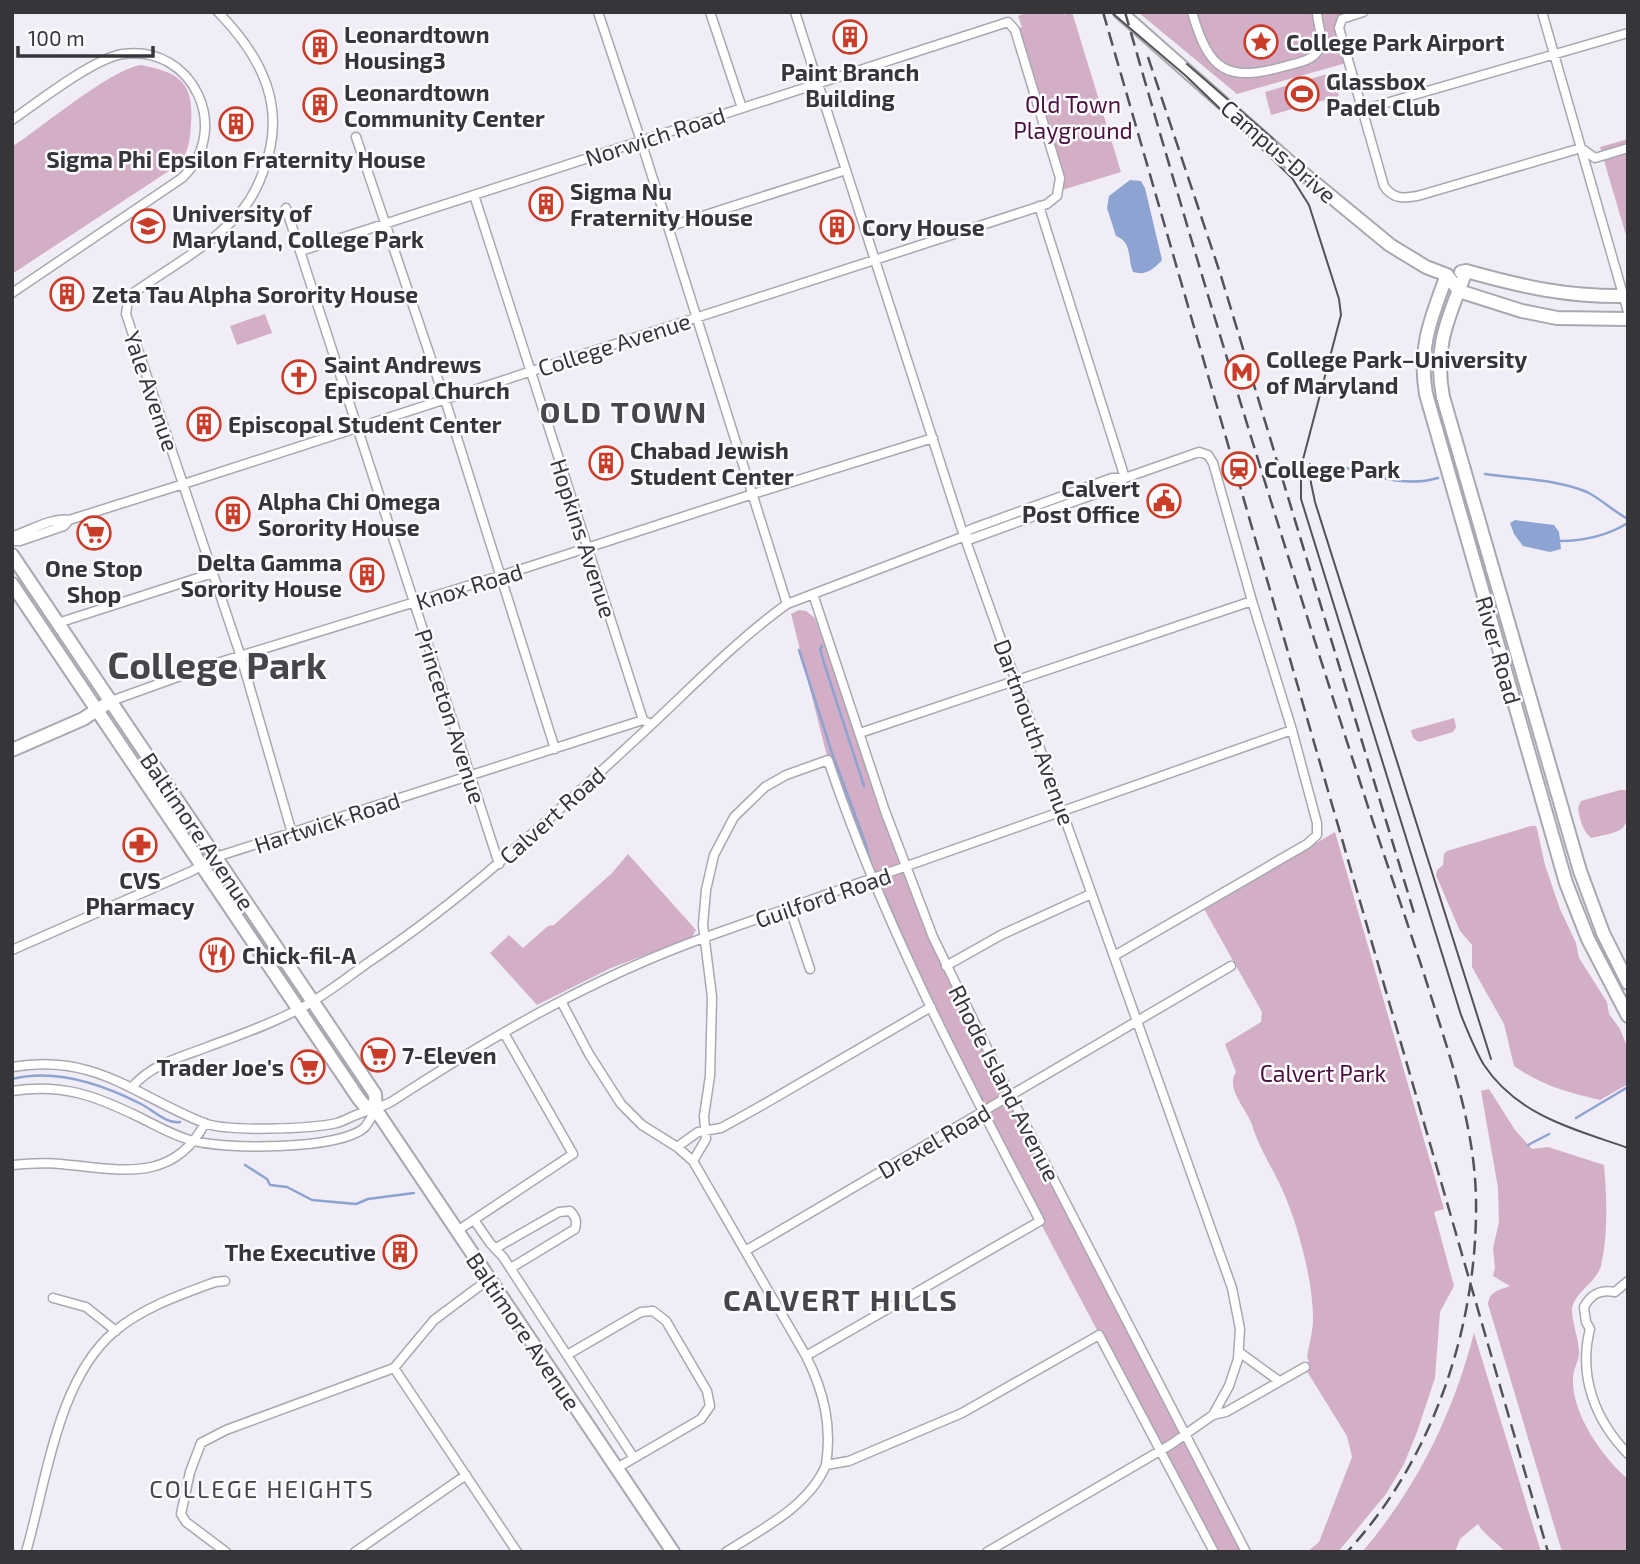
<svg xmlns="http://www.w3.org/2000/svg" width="1640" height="1564" font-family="'Exo 2',sans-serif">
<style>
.green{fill:#d3aec7}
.water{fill:#8da3d2}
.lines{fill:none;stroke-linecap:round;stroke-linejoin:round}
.stream{stroke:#8da3d2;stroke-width:2.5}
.street-casing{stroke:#aaa7b0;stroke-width:11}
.secondary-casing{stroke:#aaa7b0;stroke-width:16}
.primary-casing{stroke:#aaa7b0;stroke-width:16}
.street{stroke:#fff;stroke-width:8}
.secondary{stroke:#fff;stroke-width:12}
.primary{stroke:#fff;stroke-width:12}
.tram{stroke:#535257;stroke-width:2}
.rail{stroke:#535257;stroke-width:2.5;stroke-dasharray:14 7;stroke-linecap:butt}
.labels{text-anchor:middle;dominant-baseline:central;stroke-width:5;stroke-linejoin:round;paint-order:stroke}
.poi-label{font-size:23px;font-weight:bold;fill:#363539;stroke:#fcfbff;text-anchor:start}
.park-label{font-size:23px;fill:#4a103e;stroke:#fcfbff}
.street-label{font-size:23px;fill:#363539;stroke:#fcfbff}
.neighbourhood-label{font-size:24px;letter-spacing:2px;fill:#47444c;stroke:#fcfbff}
.district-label{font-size:30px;font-weight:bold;letter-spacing:2px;fill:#47444c;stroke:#fcfbff}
.town-label{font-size:37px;font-weight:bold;fill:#47444c;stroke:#fcfbff}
</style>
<rect width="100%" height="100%" fill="#f0edf6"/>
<path class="green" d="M1028 12H1063L1064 15 1072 12 1121 172 1059 191 1060 185 1015 30 1022 27 1018 16Z
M1138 12H1369L1341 21 1353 61 1237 94Z
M141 65C180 73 194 82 191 124 190 140 189 152 178 165L12 274V147C41 128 111 69 141 65Z
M1331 73 1339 96 1271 115 1265 92Z
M1628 139V242L1600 147Z
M265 314 272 333 237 345 230 326Z
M799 610 806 611 815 618 857 734 894 846 929 936 1246 1552H1214L982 1112 900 945 828 760 791 614Z
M1454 718 1456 727 1453 732 1419 742 1413 738 1411 730Z
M1620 790H1626L1628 793C1628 832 1628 830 1591 838 1582 830 1580 819 1578 808L1581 801Z
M1531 826H1536L1537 829 1545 865 1560 909 1576 943 1579 958 1607 1002 1609 1014 1620 1029 1628 1049V1084L1600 1100C1568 1093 1541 1085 1514 1066L1504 1024 1472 967V945L1460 931 1436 875 1437 870 1443 865 1444 854 1447 851Z
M1335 832 1444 1209 1434 1212 1454 1286 1440 1312 1435 1378 1417 1432 1404 1464 1386 1494 1338 1552H1307L1319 1542 1352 1457 1347 1436 1303 1365 1309 1361 1307 1357C1309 1345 1313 1331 1313 1319 1313 1281 1298 1224 1282 1189 1272 1167 1259 1148 1252 1125 1247 1109 1225 1089 1236 1072L1225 1044 1261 1022 1262 1012 1204 909Z
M628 854 696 930 692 937 611 968 537 1005 490 953 509 935 523 948 548 926 554 925 612 873Z
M1489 1089 1515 1130 1532 1149 1548 1147 1604 1165C1607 1197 1608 1235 1601 1266 1596 1283 1573 1293 1572 1310 1572 1324 1579 1338 1579 1353 1579 1361 1573 1369 1573 1378 1571 1413 1603 1458 1628 1479V1552H1562L1488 1304C1490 1291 1499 1290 1510 1286L1493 1276 1495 1268 1493 1248 1499 1222 1498 1188 1481 1091Z
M1474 1333 1541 1552H1505C1497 1542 1484 1535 1478 1524L1460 1539 1455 1552H1362C1417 1488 1453 1414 1474 1333Z"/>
<path class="water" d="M1130 180 1141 181 1145 188 1162 260C1154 269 1146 276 1133 272 1127 258 1133 243 1116 236L1107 208 1109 196Z
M1515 520 1554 525 1559 532 1561 549 1550 552 1523 546 1514 534 1510 523Z"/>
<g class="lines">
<path class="stream" d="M1339 466C1373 475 1403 488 1438 478
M1485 474C1518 479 1556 479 1587 492 1601 499 1613 511 1628 519
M1560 541C1583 541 1608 535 1628 523
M822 646 820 649 824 663 864 786
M799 650 832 753 865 842 872 867
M884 894 915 965
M12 1079C56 1068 102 1084 141 1104 153 1110 166 1124 180 1122
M976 1090 982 1099
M1576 1118 1628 1087
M1528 1145 1549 1134
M245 1165 267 1179 270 1185 287 1187 312 1200 356 1204 368 1199 414 1193"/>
<defs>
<path id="street" d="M218 12C263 58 288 109 263 172 257 189 249 204 236 217 207 248 167 269 132 294L128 300 126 314 241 657 292 833
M598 12 641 141 787 604
M710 12 742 108
M795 12 961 527 1232 1288 1240 1329 1238 1359 1229 1386 1213 1415 1170 1445 987 1552
M1192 12C1209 71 1226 83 1286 66 1297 63 1313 61 1319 49 1325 39 1317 24 1317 12
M1363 12 1342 19 1339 28 1384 186C1394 201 1406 198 1421 195L1581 148 1595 158 1628 148
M1542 12 1628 312
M1362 110 1628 33
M12 120C38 102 94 58 123 54 193 44 233 130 182 178L12 293
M356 137 448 409 555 749
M474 195 643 720
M1039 206 1125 478
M286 208 499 864
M668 227 846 170
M965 536 971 539 1117 486 1125 478
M12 541H20L64 526 69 520
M14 541 16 535C31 530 53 517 69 520L193 481 1047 204 1057 196 1060 178 1015 30 1008 22 301 251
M813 594 885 811 933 937 1006 1087 1246 1552
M58 623 213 573
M111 701 214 664 522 569 753 494 933 438
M860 733 1252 601
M790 909 810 969
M12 950 192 871 216 857 643 720 651 724
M946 966 1001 935 1091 894
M561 1001 589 1054 621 1104 642 1125 677 1147 693 1161 806 1356C824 1392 832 1425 826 1465
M12 1067C95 1053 134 1095 204 1123 228 1132 310 1129 337 1123 344 1121 350 1117 356 1115 369 1110 380 1108 391 1102 491 1037 594 977 706 937L1292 730
M132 1087C153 1063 182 1057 210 1046 240 1035 271 1024 299 1009 323 997 346 978 369 962 471 894 559 810 649 727 694 685 737 640 787 604L965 536 969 530 974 528 1112 478H1125L1199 452 1208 455 1213 463 1252 601 1292 730 1317 823V835L1307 844 1114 956
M12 1091C63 1083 96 1096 141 1118 157 1126 172 1135 190 1140 222 1150 338 1150 364 1128 369 1123 372 1115 376 1110
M677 1147 698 1132 721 1128 759 1107 931 1007
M693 1161 706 1139 704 1116 710 1076 712 997 703 925 706 890 714 855 734 817 765 787 786 775 828 760C882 921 961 1071 1040 1221L806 1356
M12 1165C28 1164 45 1162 61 1164 117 1169 173 1185 205 1123
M474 1220 490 1243 503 1257 634 1458
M457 1231 573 1154 504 1033
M496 1248 559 1212 570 1211C576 1217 577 1221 575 1229L511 1268
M745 1251 1231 966
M1628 1281 1615 1292C1600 1289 1591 1294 1584 1307L1586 1322 1590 1329C1578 1376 1595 1420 1628 1454
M53 1298 86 1307 116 1331
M1239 1352 1279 1381
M567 1355 641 1312 653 1311 666 1321 707 1391 710 1406 701 1419 617 1468
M394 1368 517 1552
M1213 1415 1226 1412 1305 1367
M26 1552C46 1484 57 1379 115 1331 144 1307 180 1295 215 1282L225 1281
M226 1552 186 1522 181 1514 190 1472 201 1443 226 1430 394 1368 434 1320 489 1279
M355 1552 466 1475
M726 1552C762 1529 809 1506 826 1465L849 1461 962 1413 1099 1335 1214 1552"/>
<path id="secondary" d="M1120 12 1294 166 1390 245 1426 267 1447 275 1459 291 1522 311 1557 318 1628 319
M1466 271C1449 317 1433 346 1443 397L1580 871 1603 933 1628 983
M1461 272 1466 271C1524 287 1566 297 1628 296
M1447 275C1431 318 1418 348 1426 394L1566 883 1588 939 1628 1016
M12 750 83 719 111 701"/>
<path id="primary" d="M12 555 375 1094 376 1110
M12 584 359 1099 364 1105 376 1110 673 1552"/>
</defs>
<use href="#street" class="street-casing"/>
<use href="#secondary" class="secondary-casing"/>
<use href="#primary" class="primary-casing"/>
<use href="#street" class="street"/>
<use href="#secondary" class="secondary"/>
<use href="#primary" class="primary"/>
<path class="tram" d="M1111 12 1186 76 1292 178 1309 205 1339 299 1341 315 1301 467V499L1461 1015C1468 1032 1475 1050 1484 1065 1518 1116 1574 1129 1628 1148
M1187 64 1272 138 1306 182
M1310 464 1311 483 1315 502 1491 1059"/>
<path class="rail" d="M1103 12 1548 1552
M1125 12C1199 271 1278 529 1361 785 1385 860 1412 934 1435 1009 1455 1072 1475 1134 1476 1200 1478 1325 1433 1460 1347 1552
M1148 57 1221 276 1414 913"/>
</g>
<defs>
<symbol id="building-ring" viewBox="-11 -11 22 22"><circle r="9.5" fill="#fcfbff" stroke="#c93d28" stroke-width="1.5"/><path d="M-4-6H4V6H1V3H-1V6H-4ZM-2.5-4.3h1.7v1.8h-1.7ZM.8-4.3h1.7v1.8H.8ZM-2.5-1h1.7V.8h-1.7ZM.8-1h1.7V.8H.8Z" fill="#c93d28"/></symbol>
<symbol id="sight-ring" viewBox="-11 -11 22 22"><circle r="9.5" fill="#fcfbff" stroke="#c93d28" stroke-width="1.5"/><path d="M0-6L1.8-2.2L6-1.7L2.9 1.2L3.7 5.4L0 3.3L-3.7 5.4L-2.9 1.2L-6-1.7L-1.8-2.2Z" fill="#c93d28"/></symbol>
<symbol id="stadium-ring" viewBox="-11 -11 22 22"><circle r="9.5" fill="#fcfbff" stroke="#c93d28" stroke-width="1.5"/><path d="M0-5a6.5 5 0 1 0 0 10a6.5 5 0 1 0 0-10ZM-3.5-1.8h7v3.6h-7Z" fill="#c93d28"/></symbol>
<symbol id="university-ring" viewBox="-11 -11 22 22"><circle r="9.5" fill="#fcfbff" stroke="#c93d28" stroke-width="1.5"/><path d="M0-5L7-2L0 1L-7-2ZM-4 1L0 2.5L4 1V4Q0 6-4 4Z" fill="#c93d28"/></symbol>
<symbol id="metro-ring" viewBox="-11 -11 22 22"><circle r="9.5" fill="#fcfbff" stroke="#c93d28" stroke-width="1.5"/><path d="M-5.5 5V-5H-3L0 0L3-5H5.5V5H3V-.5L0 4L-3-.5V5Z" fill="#c93d28"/></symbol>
<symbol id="church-ring" viewBox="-11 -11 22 22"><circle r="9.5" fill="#fcfbff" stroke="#c93d28" stroke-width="1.5"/><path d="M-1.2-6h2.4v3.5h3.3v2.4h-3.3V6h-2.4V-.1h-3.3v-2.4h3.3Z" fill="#c93d28"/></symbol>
<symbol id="station-ring" viewBox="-11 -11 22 22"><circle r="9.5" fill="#fcfbff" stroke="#c93d28" stroke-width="1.5"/><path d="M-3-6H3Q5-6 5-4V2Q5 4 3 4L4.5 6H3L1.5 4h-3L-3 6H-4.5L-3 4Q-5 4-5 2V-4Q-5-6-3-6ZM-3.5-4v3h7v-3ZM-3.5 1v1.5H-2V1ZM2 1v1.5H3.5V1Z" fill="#c93d28"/></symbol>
<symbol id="civic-ring" viewBox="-11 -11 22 22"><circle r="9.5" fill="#fcfbff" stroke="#c93d28" stroke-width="1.5"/><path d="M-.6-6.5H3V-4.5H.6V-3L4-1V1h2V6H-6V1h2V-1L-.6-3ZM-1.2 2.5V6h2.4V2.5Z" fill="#c93d28"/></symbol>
<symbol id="supermarket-ring" viewBox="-11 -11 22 22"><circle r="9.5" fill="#fcfbff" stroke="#c93d28" stroke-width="1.5"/><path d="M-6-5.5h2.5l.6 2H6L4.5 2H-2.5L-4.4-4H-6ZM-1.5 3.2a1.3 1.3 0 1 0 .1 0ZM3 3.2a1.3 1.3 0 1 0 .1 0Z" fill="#c93d28"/></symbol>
<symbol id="pharmacy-ring" viewBox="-11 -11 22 22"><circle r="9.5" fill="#fcfbff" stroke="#c93d28" stroke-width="1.5"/><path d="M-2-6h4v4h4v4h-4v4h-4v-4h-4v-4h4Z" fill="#c93d28"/></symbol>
<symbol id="restaurant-ring" viewBox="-11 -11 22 22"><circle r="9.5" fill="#fcfbff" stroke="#c93d28" stroke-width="1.5"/><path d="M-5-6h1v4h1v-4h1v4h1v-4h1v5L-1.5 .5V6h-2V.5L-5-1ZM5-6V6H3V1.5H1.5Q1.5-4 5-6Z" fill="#c93d28"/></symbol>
</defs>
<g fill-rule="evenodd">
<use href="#building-ring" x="831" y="18" width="38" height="38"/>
<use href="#sight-ring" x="1242" y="23" width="38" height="38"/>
<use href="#building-ring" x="301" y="28" width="38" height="38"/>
<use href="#stadium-ring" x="1283" y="75" width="38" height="38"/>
<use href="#building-ring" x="301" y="86" width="38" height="38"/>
<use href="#building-ring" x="217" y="105" width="38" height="38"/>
<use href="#building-ring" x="527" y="185" width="38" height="38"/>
<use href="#university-ring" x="129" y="207" width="38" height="38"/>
<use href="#building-ring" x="818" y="208" width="38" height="38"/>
<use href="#building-ring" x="48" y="275" width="38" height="38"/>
<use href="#metro-ring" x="1223" y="353" width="38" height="38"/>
<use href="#church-ring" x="280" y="358" width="38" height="38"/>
<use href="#building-ring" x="185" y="405" width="38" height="38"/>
<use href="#building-ring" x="587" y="444" width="38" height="38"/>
<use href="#station-ring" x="1220" y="450" width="38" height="38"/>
<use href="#civic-ring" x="1145" y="482" width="38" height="38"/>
<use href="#building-ring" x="214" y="495" width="38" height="38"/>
<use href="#supermarket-ring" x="75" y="514" width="38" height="38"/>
<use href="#building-ring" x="348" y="556" width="38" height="38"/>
<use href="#pharmacy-ring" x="121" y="826" width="38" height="38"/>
<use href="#restaurant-ring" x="198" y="936" width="38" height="38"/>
<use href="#supermarket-ring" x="359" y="1036" width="38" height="38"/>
<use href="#supermarket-ring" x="289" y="1048" width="38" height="38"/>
<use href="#building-ring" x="381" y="1233" width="38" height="38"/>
</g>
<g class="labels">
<g class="poi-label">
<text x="344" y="34">Leonardtown<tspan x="344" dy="26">Housing3</tspan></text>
<text x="1286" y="42">College Park Airport</text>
<text x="850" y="72" text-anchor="middle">Paint Branch<tspan x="850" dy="26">Building</tspan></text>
<text x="1326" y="81">Glassbox<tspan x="1326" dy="26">Padel Club</tspan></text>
<text x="344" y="92">Leonardtown<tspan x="344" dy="26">Community Center</tspan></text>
<text x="236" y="159" text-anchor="middle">Sigma Phi Epsilon Fraternity House</text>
<text x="570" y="191">Sigma Nu<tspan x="570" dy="26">Fraternity House</tspan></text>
<text x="172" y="213">University of<tspan x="172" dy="26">Maryland, College Park</tspan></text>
<text x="862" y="227">Cory House</text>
<text x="92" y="294">Zeta Tau Alpha Sorority House</text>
<text x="1266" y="359">College Park–University<tspan x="1266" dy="26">of Maryland</tspan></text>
<text x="324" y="364">Saint Andrews<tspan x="324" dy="26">Episcopal Church</tspan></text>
<text x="228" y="424">Episcopal Student Center</text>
<text x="630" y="450">Chabad Jewish<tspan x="630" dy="26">Student Center</tspan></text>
<text x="1264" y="469">College Park</text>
<text x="1140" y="488" text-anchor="end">Calvert<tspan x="1140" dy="26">Post Office</tspan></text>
<text x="258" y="501">Alpha Chi Omega<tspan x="258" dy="26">Sorority House</tspan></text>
<text x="342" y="562" text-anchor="end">Delta Gamma<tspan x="342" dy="26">Sorority House</tspan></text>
<text x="94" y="568" text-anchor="middle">One Stop<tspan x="94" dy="26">Shop</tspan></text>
<text x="140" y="880" text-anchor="middle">CVS<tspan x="140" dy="26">Pharmacy</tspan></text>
<text x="242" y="955">Chick-fil-A</text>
<text x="402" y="1055">7-Eleven</text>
<text x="284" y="1067" text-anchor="end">Trader Joe's</text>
<text x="376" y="1252" text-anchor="end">The Executive</text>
</g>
<g class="park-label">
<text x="1073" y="104">Old Town<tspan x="1073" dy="26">Playground</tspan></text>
<text x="1323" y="1073">Calvert Park</text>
</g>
<g class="street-label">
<text transform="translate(655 136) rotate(-18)">Norwich Road</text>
<text transform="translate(1279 151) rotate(41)">Campus Drive</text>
<text transform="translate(614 344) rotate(-18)">College Avenue</text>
<text transform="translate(152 391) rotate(71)">Yale Avenue</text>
<text transform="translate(584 538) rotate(72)">Hopkins Avenue</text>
<text transform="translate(469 586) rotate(-17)">Knox Road</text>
<text transform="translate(1499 650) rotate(74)">River Road</text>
<text transform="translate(451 716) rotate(72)">Princeton Avenue</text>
<text transform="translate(1035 732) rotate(70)">Dartmouth Avenue</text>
<text transform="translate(552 815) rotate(-42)">Calvert Road</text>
<text transform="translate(327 822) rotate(-18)">Hartwick Road</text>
<text transform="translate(198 831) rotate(56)">Baltimore Avenue</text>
<text transform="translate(823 897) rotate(-19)">Guilford Road</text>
<text transform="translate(1005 1083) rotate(63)">Rhode Island Avenue</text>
<text transform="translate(934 1141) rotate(-30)">Drexel Road</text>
<text transform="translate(524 1331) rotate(56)">Baltimore Avenue</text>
</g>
<g class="neighbourhood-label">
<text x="262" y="1488">COLLEGE HEIGHTS</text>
</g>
<g class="district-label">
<text x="624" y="411">OLD TOWN</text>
<text x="841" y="1299">CALVERT HILLS</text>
</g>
<g class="town-label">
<text x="217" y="664">College Park</text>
</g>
</g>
<rect width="1640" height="1564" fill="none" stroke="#363539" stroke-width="28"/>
<path d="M18 46v10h135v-10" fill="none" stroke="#363539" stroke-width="3.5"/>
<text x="28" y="46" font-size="21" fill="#363539" stroke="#fcfbff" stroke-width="5" paint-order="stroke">100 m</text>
</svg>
